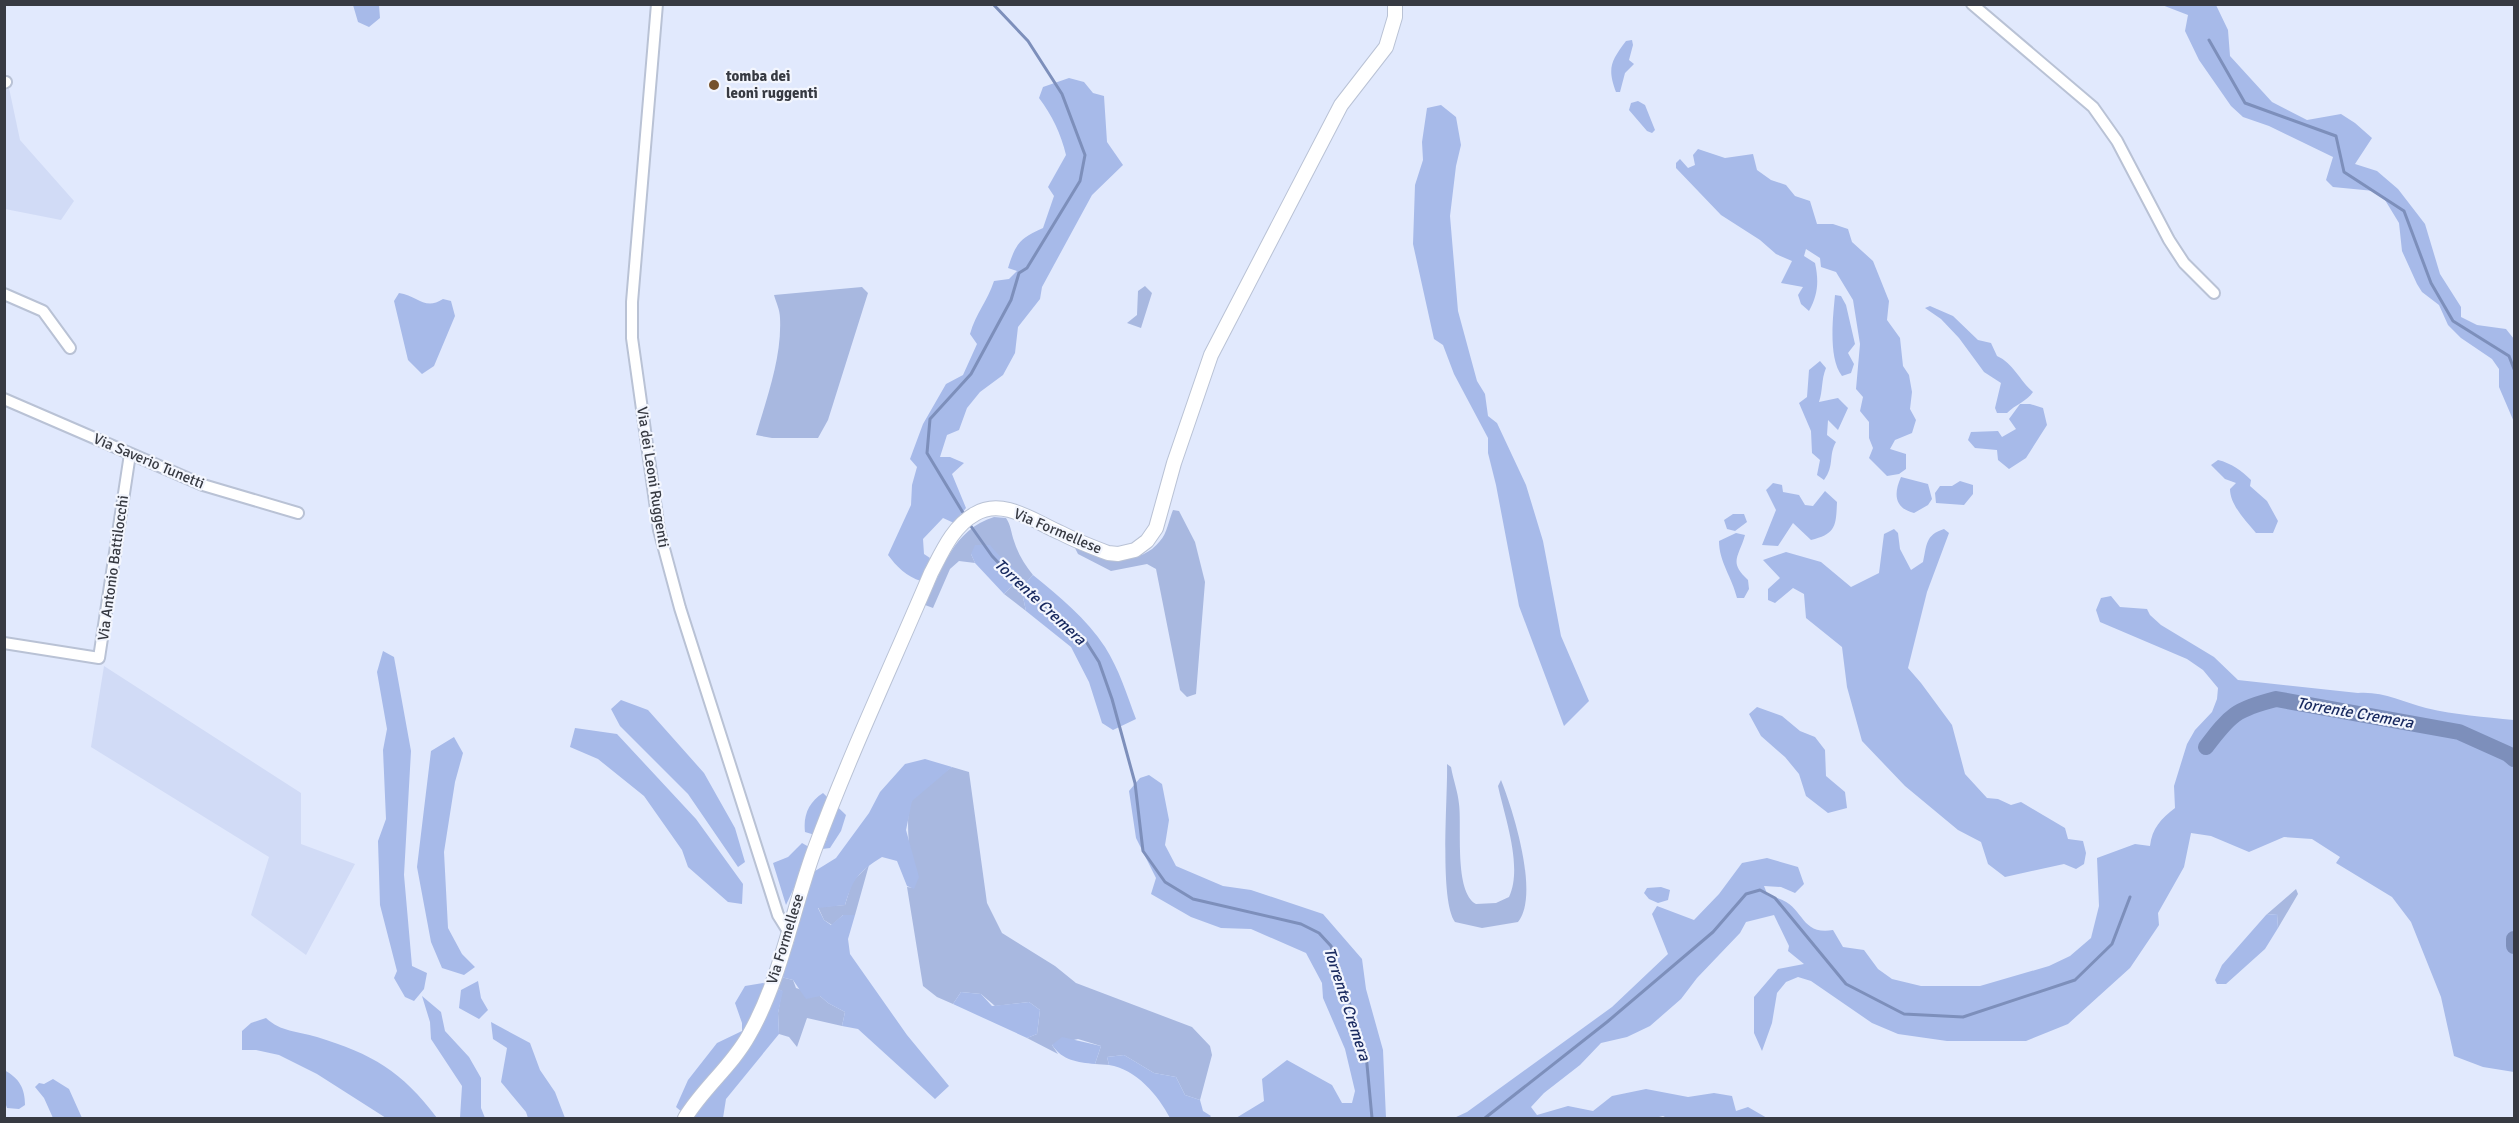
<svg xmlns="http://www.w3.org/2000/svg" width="2519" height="1123" font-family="Signika,sans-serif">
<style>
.built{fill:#d1dbf6}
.green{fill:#a8b8e0}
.forest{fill:#a7bae9}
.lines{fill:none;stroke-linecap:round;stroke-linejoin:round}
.stream{stroke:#7d8fbb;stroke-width:3}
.river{stroke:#7d8fbb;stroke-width:16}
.minor-casing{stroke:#b9c2d5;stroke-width:14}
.tertiary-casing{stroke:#b9c2d5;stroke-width:16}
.minor{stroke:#fff;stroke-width:10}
.tertiary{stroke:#fff;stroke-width:14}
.poi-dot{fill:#75512b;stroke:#f3f6fe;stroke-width:2}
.labels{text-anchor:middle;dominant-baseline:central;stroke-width:4.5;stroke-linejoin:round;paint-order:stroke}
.poi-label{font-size:15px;font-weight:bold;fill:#373a42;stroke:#f3f6fe;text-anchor:start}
.street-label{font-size:15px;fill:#373a42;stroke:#f3f6fe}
.water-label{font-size:16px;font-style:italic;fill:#18295f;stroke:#f3f6fe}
</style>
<rect width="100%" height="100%" fill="#e1e9fd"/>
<path class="built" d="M9 88 20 140 74 201 61 220 5 209 4 92Z
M104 666 301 793V844L355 864 306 955 251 915 269 857 91 747Z"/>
<path class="green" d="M1145 286 1152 293 1141 328 1127 323 1137 315 1138 291Z
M862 287 868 293 828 420 818 438H772L756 435C767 397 782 357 780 318 780 310 776 302 774 295Z
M1173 510 1179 511 1195 542 1205 582 1196 694 1187 697 1180 690 1156 569 1147 564 1111 571 1078 554 1075 548C1103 555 1138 569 1160 541 1167 534 1169 519 1173 510Z
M994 517 1006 518C1011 525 1011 533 1014 541 1018 554 1025 565 1033 575L1021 588 1026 611 1004 594 1012 586 1008 563 971 554 975 563 959 561 950 569 933 608 925 605C942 569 953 530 994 517Z
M1447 764 1451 767C1453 779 1458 792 1459 804 1462 827 1454 892 1476 904L1496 903 1509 897C1523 867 1505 818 1498 786L1501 780C1513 810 1540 895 1518 922L1482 928 1455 922C1439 900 1448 797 1447 764Z
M952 767 969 772 987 903 1002 933 1055 966 1076 983 1192 1027 1210 1046 1212 1055 1200 1100 1185 1095 1176 1077 1154 1073 1124 1055 1107 1057 1109 1065 1095 1064 1101 1046 1078 1039 1052 1045 1058 1054 1027 1038 1037 1034 1040 1010 1029 1002 995 1006 981 994 961 992 953 1004 937 997 923 986 907 887 914 888C912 868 903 816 912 800 919 789 941 775 952 767Z
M869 865 855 915H843L832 925 824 920 818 907 845 905 852 882Z
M2296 889 2298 894 2278 928 2277 914 2266 915Z
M781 977 793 980 796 988 820 996 828 1003 845 1012 842 1026 807 1018 797 1047 789 1037 779 1034 778 1013 782 991 776 988Z"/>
<path class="forest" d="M353 5H379L380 18 369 27 358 22Z
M2162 5H2216L2228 30 2230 56 2272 102 2307 120 2341 114 2355 123 2372 138 2355 164 2377 171 2398 189 2425 224 2440 274 2461 307V317L2477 325 2506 329 2514 339V422L2499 387V369L2492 359 2461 338 2448 325 2439 305 2422 292 2417 284 2402 251 2399 223 2385 200 2374 191 2333 187 2326 180 2333 157 2269 126 2243 117 2231 106 2199 60 2185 31 2188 15Z
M1632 40 1633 45 1629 60 1634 64 1625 73 1620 92H1616C1607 68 1611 61 1626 41Z
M1069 78 1084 82 1093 93 1104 96 1107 142 1123 165 1092 195 1042 287 1040 299 1018 327 1015 353 1003 375 980 392 967 408 959 430 947 435 940 457H950L964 463 952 474 966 508 954 523 943 518 923 539 924 554 930 558 921 581C907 577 896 566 888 555L911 505 912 485 917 467 910 459 923 424 946 384 963 375 977 344 970 334C976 313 987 302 994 281L1009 279 1017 271 1008 268C1016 243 1019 239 1043 228L1054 196 1048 187 1066 155C1061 134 1052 115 1039 98L1043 87Z
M1638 101 1645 105 1655 130 1652 133 1647 131 1629 110 1631 103Z
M1441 105 1456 117 1461 145 1456 166 1450 216 1458 311 1477 381 1485 394 1488 416 1497 423 1526 485 1543 541 1561 636 1589 701 1564 726 1519 606 1496 485 1488 453V438L1454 374 1443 345 1434 339 1413 244 1415 185 1423 160 1422 142 1427 108Z
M1698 149 1725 158 1753 154 1757 170 1771 180 1786 185 1795 196 1810 201 1817 224H1833L1848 229 1852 242 1873 261 1889 301 1887 320 1900 338 1903 366 1909 375 1912 392 1910 409 1916 420 1912 433 1895 440 1890 449 1906 454V469L1899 474 1887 476 1869 458 1873 448 1869 438V422L1860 411 1863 397 1856 389 1860 344 1853 300 1836 272 1821 267 1820 258 1806 249 1804 256 1815 263C1819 281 1818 295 1809 311L1801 304 1798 295 1803 287 1781 283 1792 261 1776 254 1760 240 1721 215 1676 168V163L1680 159 1688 168 1695 165 1693 155Z
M399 293C418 296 425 311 443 299L451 301 455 316 434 366 422 374 408 360 394 301Z
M1835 295 1841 296 1846 305 1855 344 1848 353 1854 364 1851 373 1842 376C1828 358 1833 317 1835 295Z
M1930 306 1953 316 1978 340 1991 343 1997 356C2013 363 2020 381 2033 392 2027 401 2015 405 2007 413H1997L1995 408 2001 383 1984 372 1959 338 1941 319 1925 308Z
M1820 361 1826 368C1821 380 1823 391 1819 402L1838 398 1848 408 1838 430 1828 420 1827 435 1836 442C1828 456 1835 465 1824 480L1817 475 1820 460 1812 453 1811 431 1799 403 1807 397 1809 370Z
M2020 404H2030L2043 408 2047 425 2026 458 2009 469 1998 460 1997 450 1975 448 1968 440 1971 432 1998 431 2002 437 2016 429 2009 419Z
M2218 460C2231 463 2242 471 2251 480L2250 486 2267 501 2278 521 2273 533H2256C2246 521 2230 505 2230 489L2236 483 2225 479 2211 465Z
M1901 477 1928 484 1932 499 1928 505 1914 513C1895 508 1893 495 1901 477Z
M1960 481 1973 485V494L1964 505 1936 503 1935 493 1940 486H1952Z
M1773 483 1782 485 1783 492 1799 495 1805 505 1813 506 1825 491 1837 502C1836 526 1836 534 1811 540L1793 523 1778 546 1762 545 1776 510 1766 490Z
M1733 514H1744L1747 522 1735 531 1727 529 1724 520Z
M1894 529 1898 533 1900 549 1911 570 1923 562C1927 545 1925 535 1944 529L1949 533 1927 592 1908 668 1921 683 1952 725 1965 774 1987 798 1998 799 2011 805 2021 802 2065 828 2068 839 2083 841 2086 853 2084 864 2076 869 2064 864 2005 877 1988 864 1981 842 1958 830 1905 786 1862 741 1847 687 1842 647 1806 618 1804 594 1793 588 1775 603 1768 600V589L1780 578 1763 560 1786 552 1821 562 1851 587 1879 573 1884 534Z
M1736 533 1745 535C1739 557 1728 562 1748 580L1749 589 1744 598H1737C1732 577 1719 562 1719 541Z
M975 545H990C999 557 1009 563 1019 574L1012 586 1004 594 975 563 971 554Z
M1033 575C1059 596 1087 619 1105 647 1119 669 1127 695 1136 719L1113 730 1102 723 1089 682 1071 647 1026 611 1021 588Z
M2111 596 2120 607 2147 609 2150 615 2161 625 2214 657 2238 680 2358 693C2382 691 2403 702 2426 708 2456 715 2484 717 2514 720V1072L2483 1067 2454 1056 2441 997 2411 922 2392 897 2336 863 2340 857 2312 839 2284 837 2249 852 2211 836 2191 833 2184 867 2158 913 2159 925 2130 968 2068 1024 2026 1041H1947L1898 1034 1872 1023 1811 981 1798 977 1786 982 1777 993 1772 1023 1762 1051 1754 1033V997L1778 969 1804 964 1788 951 1789 946 1774 915 1746 922 1740 933 1697 978 1681 999 1650 1026 1627 1037 1601 1043 1580 1065 1544 1093 1531 1107 1537 1115 1568 1106 1593 1111 1612 1096 1646 1089 1688 1097 1714 1093 1732 1096 1736 1111 1748 1107 1767 1118H1667L1663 1116 1655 1118H1454L1467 1112 1612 1007 1668 954 1652 914 1657 906 1694 920 1719 894 1742 863 1767 858 1798 867 1804 884 1795 893 1781 887 1764 886 1768 896C1807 901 1796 936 1833 930L1843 947 1864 950 1878 969 1892 979 1921 986H1980L2049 966 2070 956 2091 938 2099 906 2097 858 2135 844 2150 846C2152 828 2161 819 2175 808L2174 786 2187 744 2195 730 2212 712 2217 699 2218 688 2203 670 2187 659 2100 622 2096 610 2101 598Z
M383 651 394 657 411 751 404 875 412 966 427 973 424 989 414 1001 405 997 394 978 397 971 380 905 378 841 386 819 383 750 387 729 377 672Z
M621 700 648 710 704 773 735 828 745 862 738 867 688 794 620 726 611 709Z
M1757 707 1782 716 1800 731 1815 737 1825 750 1826 776 1845 792 1847 808 1828 813 1806 796 1799 774 1785 757 1761 736 1749 714Z
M575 728 617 734 696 819 743 884 742 904 728 902 688 867 682 850 644 796 598 759 570 747Z
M454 737 463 753 455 782 444 852 448 928 462 954 475 967 464 975 442 968 431 942 417 867 431 751Z
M925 759 952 767 912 801 906 830 919 877 914 889 907 886 897 861 882 857C858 872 853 879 845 905L818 908 824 920 831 925 843 915H855L848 939 850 954 907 1035 949 1086 935 1099 858 1029 842 1026 845 1012 828 1003 820 996 806 999 793 980 781 977 794 942 798 916 815 871 836 858 869 813 880 792 905 764Z
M1149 775 1162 784 1169 820 1165 845 1176 866 1223 886 1251 890 1323 914 1362 959 1366 989 1383 1050 1386 1118H1236L1264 1101 1262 1079 1287 1060 1332 1085 1342 1103H1352L1355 1091 1345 1049 1323 998 1322 983 1306 953 1251 929 1221 928 1191 917 1151 894 1156 878 1136 838 1129 791 1140 778Z
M823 793 846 815 841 831 830 848 822 849 827 839 825 834 815 835 805 832C803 815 809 802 823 793Z
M802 843 809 847 808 858 786 905 773 863 788 857Z
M1661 887 1670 890 1668 900 1658 903 1649 899 1644 893 1647 888Z
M2277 914 2278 928 2265 949 2226 984H2217L2215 980 2222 965 2266 915Z
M478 981 481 998 488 1010 479 1019 459 1008 461 990Z
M763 983 783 991 778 1013 779 1034 726 1099 723 1118H689L676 1107 688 1080 717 1043 742 1031V1023L735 1003 745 986Z
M961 992 981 994 992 1006 1029 1002 1040 1010 1037 1034 1027 1038 953 1004Z
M422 996 441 1012 445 1031 469 1057 481 1078V1108L485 1118H460L462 1086 431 1039 430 1022Z
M266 1018C281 1032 297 1031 317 1037 372 1054 402 1071 437 1118H386L317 1074 279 1055 256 1050H242V1031L251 1023Z
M491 1022 530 1043 540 1070 555 1092 565 1118H528L526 1112 501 1082 507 1048 493 1039Z
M1062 1037 1101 1046 1095 1064C1077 1062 1063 1061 1052 1045Z
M1124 1055 1154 1073 1176 1077 1185 1095 1200 1100 1203 1111 1211 1116 1209 1118H1170C1158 1095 1136 1069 1109 1065L1107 1057Z
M4 1070C19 1078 25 1088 25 1105L19 1109 7 1108 5 1102Z
M53 1079 69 1089 82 1118H53L44 1098 35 1087 39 1083 44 1084Z"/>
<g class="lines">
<path class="stream" d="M2209 40 2245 103 2336 136 2344 172 2404 211 2431 283 2453 321 2509 356 2514 369
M965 516 927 453 930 419 971 374 1011 300 1019 273 1027 268 1080 181 1085 155 1062 94 1028 41 993 4
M968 522 992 556 1028 594 1085 640 1099 662 1112 699 1135 783 1143 851 1165 882 1193 899 1301 924 1319 933 1331 946 1366 1054 1372 1118
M1485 1118 1607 1022 1713 932 1746 894 1760 890 1775 898 1846 984 1904 1014 1963 1017 2075 980 2112 944 2130 897"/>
<path class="river" d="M2206 747C2230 715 2236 709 2276 699L2459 732 2508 754 2514 759
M2514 939V946"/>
<defs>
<path id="minor" d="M657 4 632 302V338L659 530 680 608 778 915 788 931
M1972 4 2093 107 2117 141 2169 240 2184 263 2214 293
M4 83 6 82
M4 294 43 311 70 348
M4 399 203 485 298 513
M4 643 99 658 130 454"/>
<path id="tertiary" d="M685 1118C703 1088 732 1066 749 1035 781 979 792 911 814 851 849 756 892 665 931 573 942 552 953 526 975 514 1003 497 1035 522 1061 533 1076 541 1092 547 1108 553L1118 554 1135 550 1147 541 1156 528 1174 463 1211 355 1341 105 1386 47 1395 17V4"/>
</defs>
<use href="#minor" class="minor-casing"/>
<use href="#tertiary" class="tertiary-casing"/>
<use href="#minor" class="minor"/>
<use href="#tertiary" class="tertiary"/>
</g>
<circle class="poi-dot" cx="714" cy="85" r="6"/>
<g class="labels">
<g class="poi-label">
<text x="726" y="76">tomba dei<tspan x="726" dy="17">leoni ruggenti</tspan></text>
</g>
<g class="street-label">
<text transform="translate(149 461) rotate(23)">Via Saverio Tunetti</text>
<text transform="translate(653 477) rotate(81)">Via dei Leoni Ruggenti</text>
<text transform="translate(1058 531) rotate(23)">Via Formellese</text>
<text transform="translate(113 568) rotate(-82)">Via Antonio Battilocchi</text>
<text transform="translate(785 939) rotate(-73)">Via Formellese</text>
</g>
<g class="water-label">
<text transform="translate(1040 602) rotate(43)">Torrente Cremera</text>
<text transform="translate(2355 713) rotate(10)">Torrente Cremera</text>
<text transform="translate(1347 1004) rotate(72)">Torrente Cremera</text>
</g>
</g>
<rect width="2519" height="1123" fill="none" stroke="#373a42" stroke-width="12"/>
</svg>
